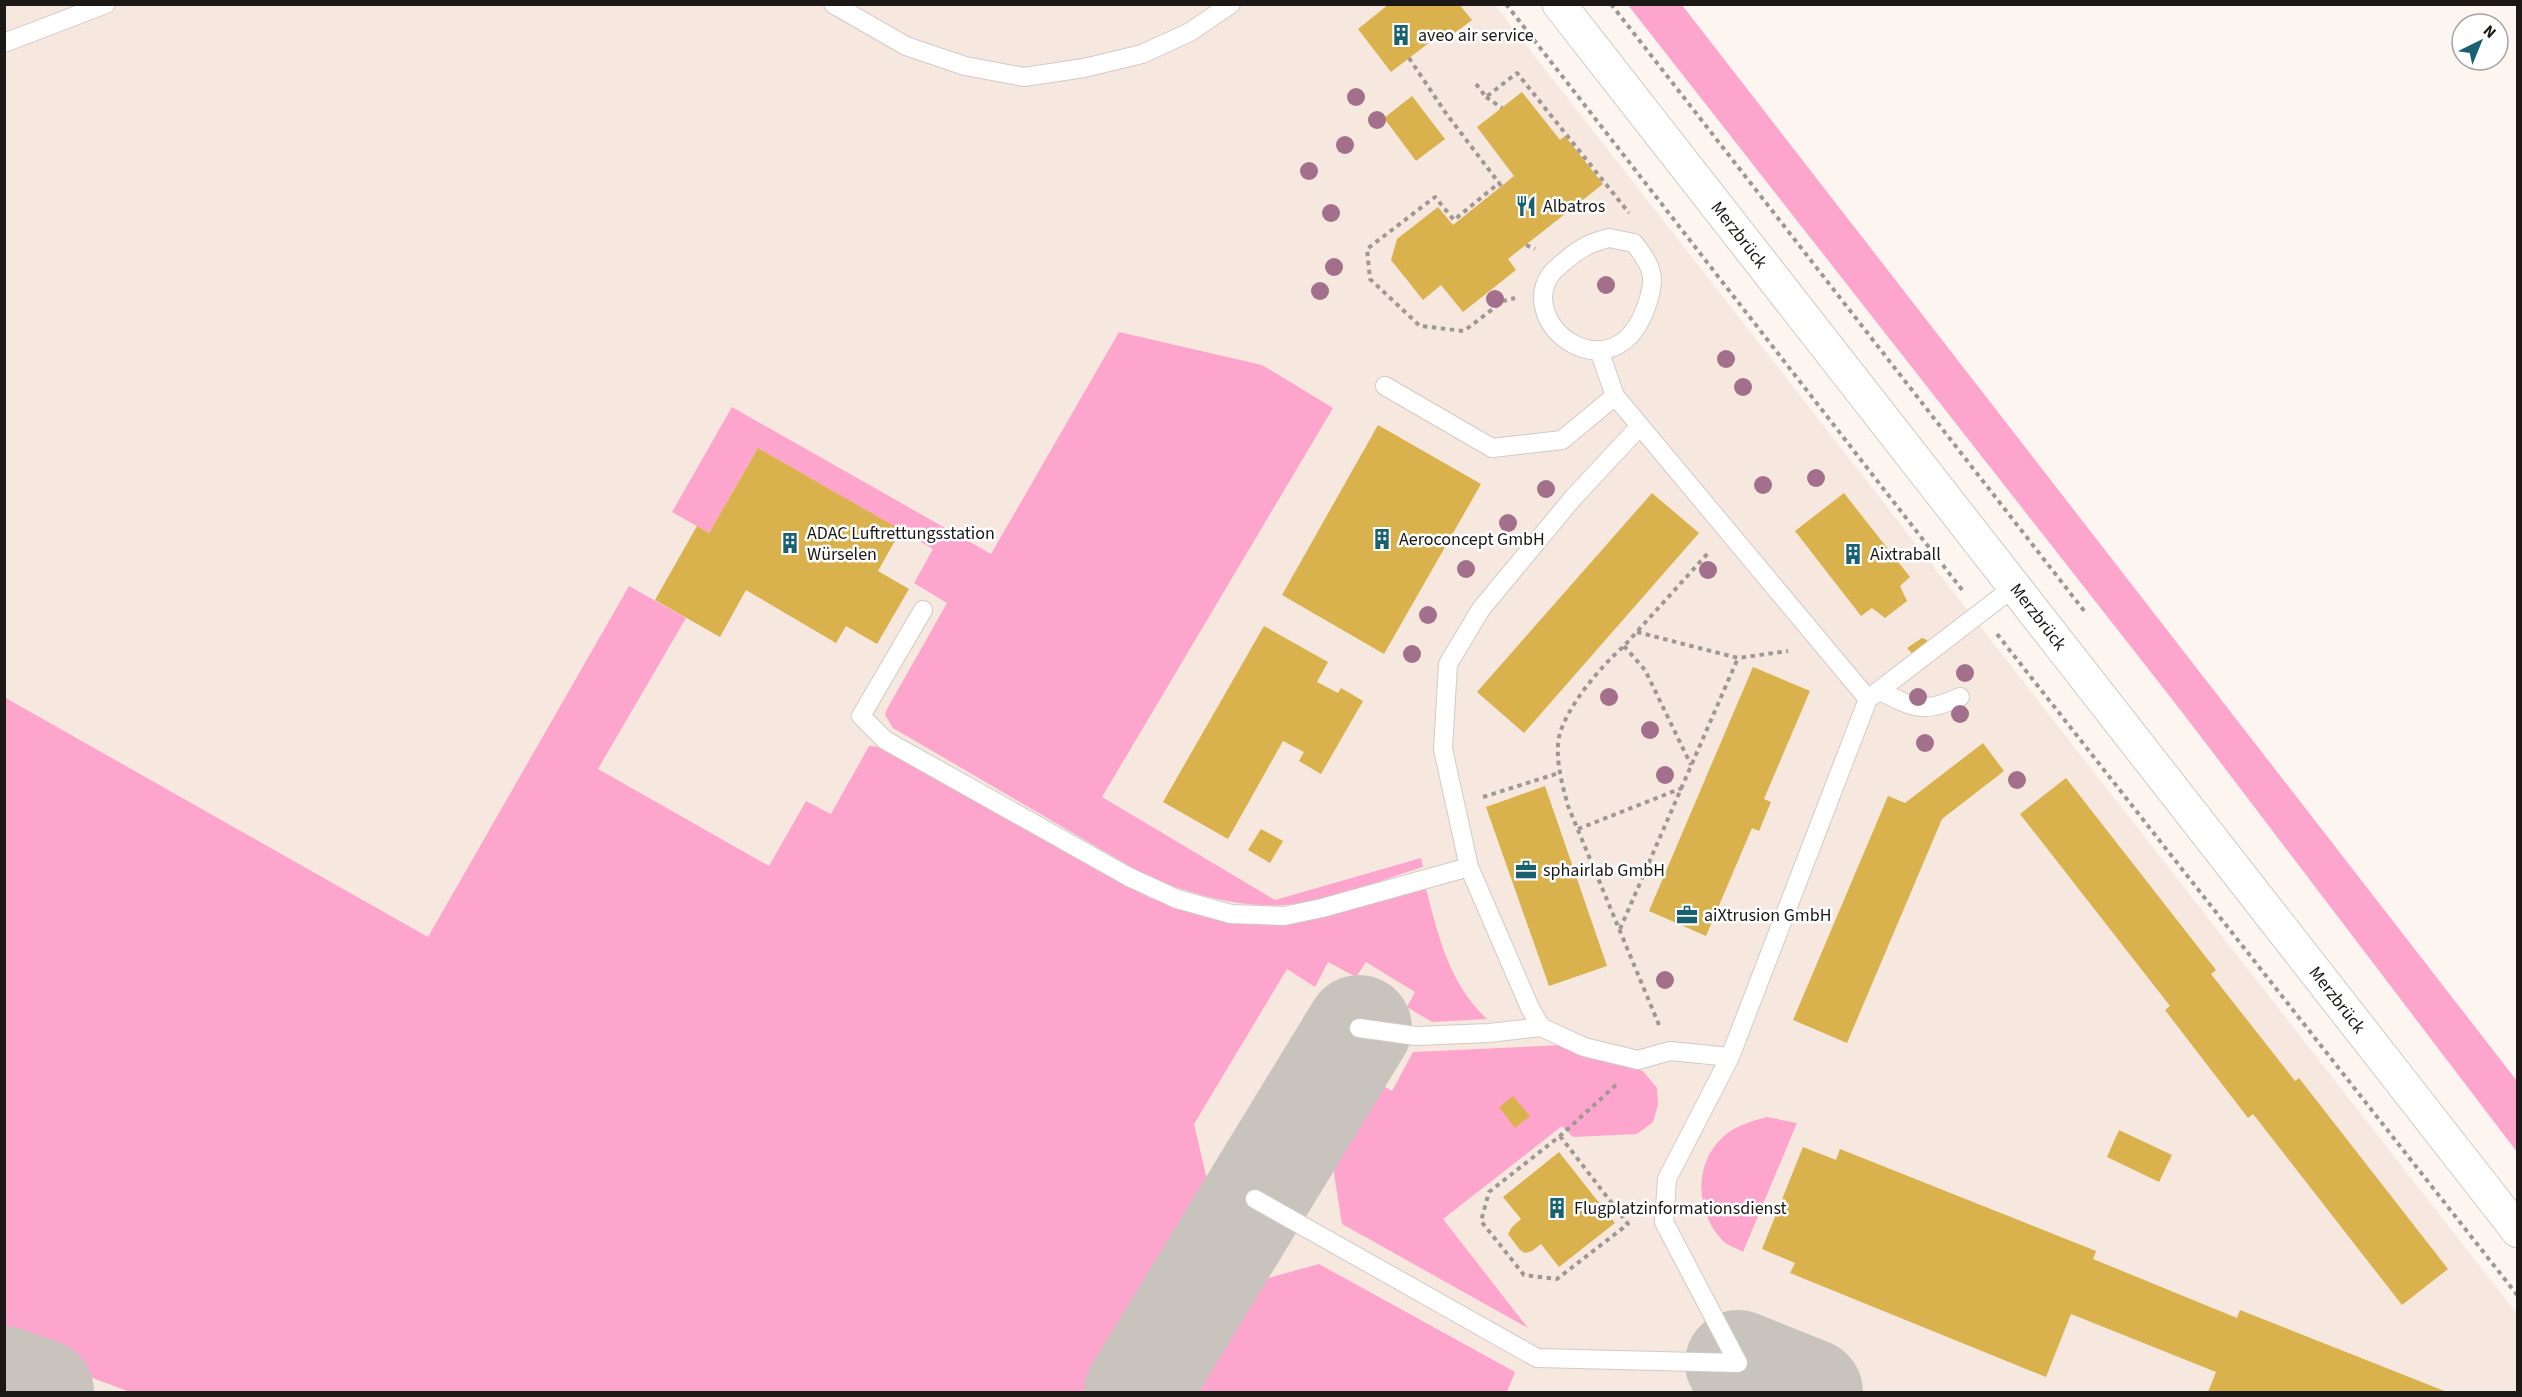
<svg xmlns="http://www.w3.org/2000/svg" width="2522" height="1397" font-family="'Source Sans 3',sans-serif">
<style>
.built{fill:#f7e8df}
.green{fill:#fea5ce}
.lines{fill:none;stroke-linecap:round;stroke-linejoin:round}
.taxiway{stroke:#c9c3be;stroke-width:106}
.building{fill:#d9b24d}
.service-casing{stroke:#d1cac5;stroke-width:20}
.secondary-casing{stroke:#d1cac5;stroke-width:35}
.path{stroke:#9e9895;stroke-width:4;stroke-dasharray:4.5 4.5;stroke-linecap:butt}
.service{stroke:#fff;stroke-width:18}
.secondary{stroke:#fff;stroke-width:33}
.tree{fill:#a3708b}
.labels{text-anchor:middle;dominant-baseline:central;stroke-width:5;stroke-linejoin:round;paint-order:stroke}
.poi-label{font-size:18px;fill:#1b1816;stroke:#fff;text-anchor:start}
.street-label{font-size:18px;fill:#1b1816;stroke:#fff}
</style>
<rect width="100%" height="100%" fill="#fcf5f0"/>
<path class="built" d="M5 4 1495 5 2518 1315 2517 1392H5Z"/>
<path class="green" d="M1628 5H1682L2517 1081V1152L2182 712Z
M1119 332 1262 365 1333 408 1102 797 1275 900 1421 858 1423 867C1380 880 1330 902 1285 905 1238 908 1193 894 1150 878L893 728 885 715 887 709 947 603 914 583 933 549 758 448 709 533 672 512 732 407 991 554Z
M629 586 686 618 598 769 769 866 806 801 831 814 869 746 883 747 1150 898 1208 918 1287 925 1312 920 1426 889C1439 938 1449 983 1487 1019L1432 1022 1407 1007 1415 992 1366 962 1356 977 1328 962 1315 987 1287 969 1194 1124 1213 1205 1099 1392H130L5 1345 4 697 428 937Z
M1563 1045 1643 1071 1657 1088 1658 1105 1653 1122 1637 1134 1573 1137 1562 1126 1443 1219 1528 1328 1342 1224 1328 1135 1363 1074 1392 1091 1413 1052Z
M1767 1117 1797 1123 1743 1252C1737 1248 1728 1246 1723 1241 1695 1212 1693 1163 1724 1136 1736 1125 1753 1121 1767 1117Z
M1319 1264 1515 1372 1507 1392H1170L1232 1288Z"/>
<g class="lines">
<path class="taxiway" d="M1738 1363 1810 1392
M4 1379 41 1392
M1137 1392 1359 1028"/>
</g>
<path class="building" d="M1389 4H1459L1472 20 1447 39 1443 32 1391 72 1358 29Z
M1522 92 1560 140 1565 136 1603 184 1508 259 1516 270 1463 312 1441 285 1423 300 1391 260 1397 239 1438 207 1453 225 1514 176 1477 127Z
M1412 96 1445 139 1416 161 1384 118Z
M1378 425 1481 484 1384 654 1282 595Z
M758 448 901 530 878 571 909 589 877 644 846 626 836 643 746 590 720 637 655 600 697 526 709 533Z
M1652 493 1699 533 1524 733 1477 692Z
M1844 493 1910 577 1900 586 1907 601 1885 618 1872 608 1861 616 1795 531Z
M1264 626 1328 662 1317 682 1338 693 1341 688 1363 701 1321 774 1299 761 1304 752 1283 741 1228 839 1163 802Z
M1922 638 1927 640 1928 645 1916 658 1907 648Z
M1753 667 1810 691 1764 799 1771 802 1759 831 1752 828 1706 936 1649 911Z
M1983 743 2004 771 1942 819 1847 1043 1793 1020 1888 796 1905 803Z
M2066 778 2216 970 2211 974 2295 1081 2299 1078 2448 1269 2402 1305 2253 1114 2248 1118 2165 1010 2170 1006 2020 814Z
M1545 786 1607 966 1549 986 1486 807Z
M1261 829 1283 841 1270 863 1248 850Z
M1513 1096 1530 1116 1515 1128 1499 1107Z
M2119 1130 2172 1155 2159 1182 2107 1157Z
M1803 1147 1836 1160 1840 1149 2096 1251 2093 1259 2237 1318 2240 1310 2447 1392H2208L2216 1372 2071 1314 2046 1377 1790 1273 1795 1263 1762 1249Z
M1559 1152 1615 1223 1559 1267 1541 1244 1532 1251 1525 1253 1520 1250 1508 1234 1512 1227 1521 1219 1503 1197Z"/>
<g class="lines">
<defs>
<path id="service" d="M833 4 906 46 965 66 1024 77 1084 68 1142 54 1190 32 1231 4
M4 43 106 4
M1609 238 1634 243C1654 268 1657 279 1645 310 1612 396 1515 325 1551 274 1555 269 1560 265 1565 261 1578 249 1591 242 1609 238Z
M1599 350 1615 396 1620 402 1868 699
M1385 386 1492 448 1562 440 1615 396
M1640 426 1573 498 1481 609 1448 664 1443 749 1469 867 1530 1008 1541 1027 1584 1047 1638 1060 1670 1051 1730 1057 1868 699 2014 587
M923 610 861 716 885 740 1129 877 1177 899 1231 914 1284 916 1322 908 1469 867
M1880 691C1914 708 1924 714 1960 697
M1359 1028 1416 1036 1489 1033 1541 1027
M1255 1199 1537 1358 1738 1363 1664 1222 1667 1179 1730 1057"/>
<path id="secondary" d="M1559 4 2518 1231"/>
</defs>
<use href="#service" class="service-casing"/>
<use href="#secondary" class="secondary-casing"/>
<path class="path" d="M1506 4 1963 591
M1611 4 2085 612
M1409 58 1445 112 1499 183
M1476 84 1486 97 1517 73 1629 213
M1486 97 1502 108
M1501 186 1499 183 1454 220 1435 197 1367 249 1370 279 1420 326 1464 331 1503 301 1515 298
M1526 245 1535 249
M1637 632 1738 658 1788 651
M1997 634 2518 1296
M1624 646 1645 670 1691 765
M1483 797 1559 773
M1578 829 1682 788
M1620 929 1738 658
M1659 1025 1568 806C1562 784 1555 759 1559 737 1566 707 1601 666 1624 646L1709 552
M1560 1136 1628 1224 1557 1279 1524 1275 1481 1221 1489 1192 1560 1136 1616 1085"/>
<use href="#service" class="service"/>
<use href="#secondary" class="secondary"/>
</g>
<g class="tree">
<circle cx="1356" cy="97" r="9"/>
<circle cx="1377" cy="120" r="9"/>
<circle cx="1345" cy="145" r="9"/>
<circle cx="1309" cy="171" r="9"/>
<circle cx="1331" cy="213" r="9"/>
<circle cx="1334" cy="267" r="9"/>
<circle cx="1606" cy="285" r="9"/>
<circle cx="1320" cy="291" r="9"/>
<circle cx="1495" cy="299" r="9"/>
<circle cx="1726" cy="359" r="9"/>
<circle cx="1743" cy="387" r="9"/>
<circle cx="1816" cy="478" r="9"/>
<circle cx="1763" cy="485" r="9"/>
<circle cx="1546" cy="489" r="9"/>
<circle cx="1508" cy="523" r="9"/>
<circle cx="1466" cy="569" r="9"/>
<circle cx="1708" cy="570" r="9"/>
<circle cx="1428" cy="615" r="9"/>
<circle cx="1412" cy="654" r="9"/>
<circle cx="1965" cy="673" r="9"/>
<circle cx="1609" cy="697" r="9"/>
<circle cx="1918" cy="697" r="9"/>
<circle cx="1960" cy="714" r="9"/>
<circle cx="1650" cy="730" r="9"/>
<circle cx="1925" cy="743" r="9"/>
<circle cx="1665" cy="775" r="9"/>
<circle cx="2017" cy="780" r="9"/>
<circle cx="1665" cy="980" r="9"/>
</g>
<defs>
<symbol id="building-bare" viewBox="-9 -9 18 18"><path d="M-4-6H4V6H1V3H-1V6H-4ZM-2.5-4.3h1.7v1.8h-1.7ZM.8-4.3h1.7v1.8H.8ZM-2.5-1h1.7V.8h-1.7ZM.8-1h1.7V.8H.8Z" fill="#196070" stroke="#fff" stroke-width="2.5" paint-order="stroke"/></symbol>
<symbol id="restaurant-bare" viewBox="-9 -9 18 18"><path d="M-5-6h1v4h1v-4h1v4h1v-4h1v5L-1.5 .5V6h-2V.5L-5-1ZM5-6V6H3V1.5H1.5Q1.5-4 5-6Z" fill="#196070" stroke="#fff" stroke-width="2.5" paint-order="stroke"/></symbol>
<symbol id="office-bare" viewBox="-9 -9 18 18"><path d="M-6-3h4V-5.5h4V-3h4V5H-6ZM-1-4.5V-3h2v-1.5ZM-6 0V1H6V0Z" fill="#196070" stroke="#fff" stroke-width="2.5" paint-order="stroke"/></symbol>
</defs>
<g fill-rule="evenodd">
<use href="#building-bare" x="1386" y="20" width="30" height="30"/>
<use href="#restaurant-bare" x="1511" y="191" width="30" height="30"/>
<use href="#building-bare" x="1367" y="524" width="30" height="30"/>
<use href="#building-bare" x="775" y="528" width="30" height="30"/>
<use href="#building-bare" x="1838" y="539" width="30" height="30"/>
<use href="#office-bare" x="1511" y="855" width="30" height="30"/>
<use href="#office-bare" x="1672" y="900" width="30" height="30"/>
<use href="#building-bare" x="1542" y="1193" width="30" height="30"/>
</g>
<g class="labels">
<g class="poi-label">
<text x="1418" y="35">aveo air service</text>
<text x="1543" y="206">Albatros</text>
<text x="807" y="533">ADAC Luftrettungsstation<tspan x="807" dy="21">Würselen</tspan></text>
<text x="1399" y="539">Aeroconcept GmbH</text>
<text x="1870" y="554">Aixtraball</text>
<text x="1543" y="870">sphairlab GmbH</text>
<text x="1704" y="915">aiXtrusion GmbH</text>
<text x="1574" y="1208">Flugplatzinformationsdienst</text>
</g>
<g class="street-label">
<text transform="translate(1739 235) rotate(52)">Merzbrück</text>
<text transform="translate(2038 617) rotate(52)">Merzbrück</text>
<text transform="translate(2337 1000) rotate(52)">Merzbrück</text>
</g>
</g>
<rect width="2522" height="1397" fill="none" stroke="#1b1816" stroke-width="12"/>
<g transform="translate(2480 42) rotate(43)"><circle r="28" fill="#ffffff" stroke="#a4a3a2" stroke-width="1.5"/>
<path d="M0-4.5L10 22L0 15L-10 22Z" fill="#196070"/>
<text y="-9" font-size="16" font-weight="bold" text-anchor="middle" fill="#1b1816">N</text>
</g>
</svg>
